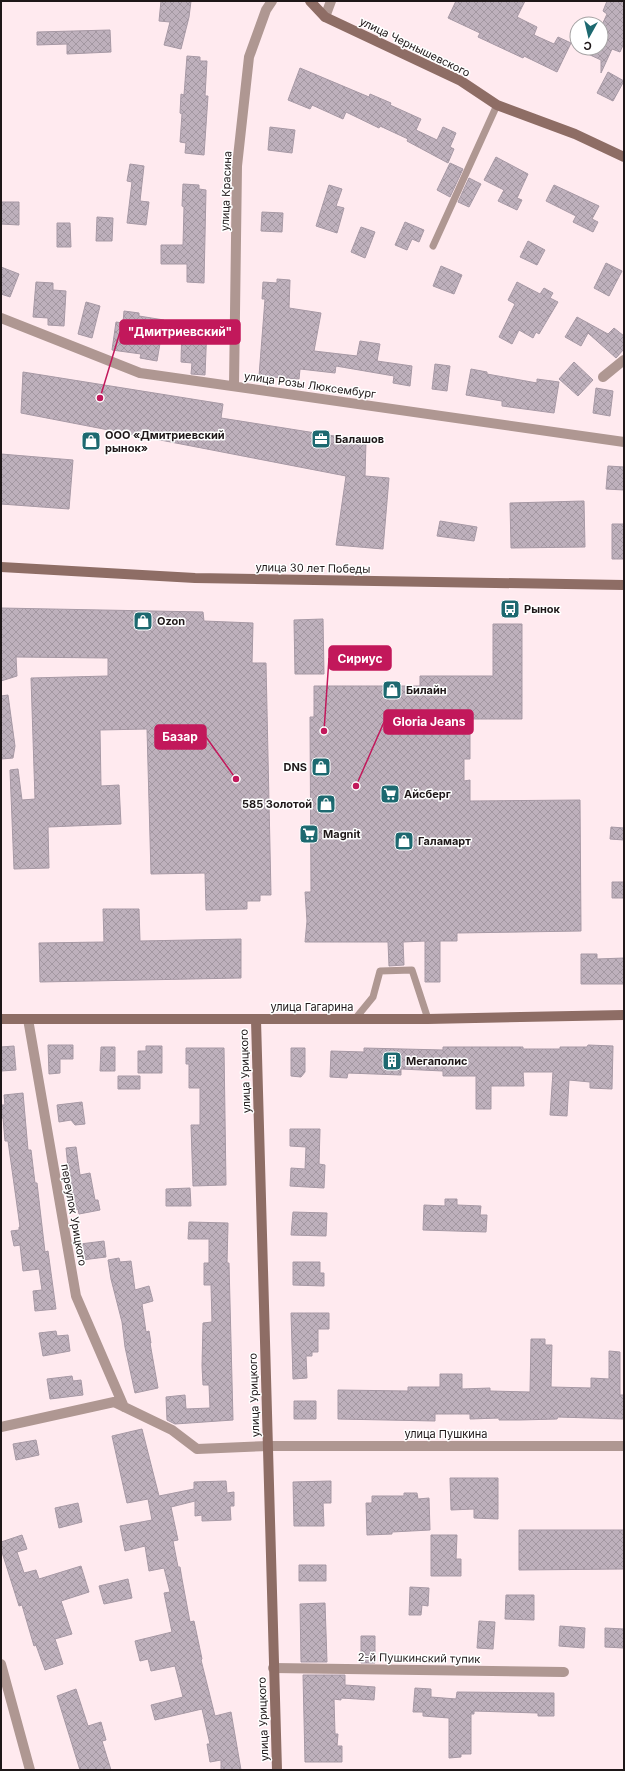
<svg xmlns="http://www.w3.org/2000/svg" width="625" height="1771" font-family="Inter,sans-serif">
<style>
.building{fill:url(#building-cross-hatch);stroke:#a799a5}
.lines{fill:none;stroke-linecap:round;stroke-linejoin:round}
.lane{stroke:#af9792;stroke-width:7}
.street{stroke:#af9792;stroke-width:10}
.secondary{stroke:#8e6d65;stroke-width:10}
.labels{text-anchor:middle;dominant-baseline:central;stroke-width:3;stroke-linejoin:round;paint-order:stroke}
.street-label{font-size:11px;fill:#1e1718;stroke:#fff}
.poi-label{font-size:11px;font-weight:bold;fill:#1e1718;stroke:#fff;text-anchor:start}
.leader{fill:none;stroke:#c2185b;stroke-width:1.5}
.callout-dot{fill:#c2185b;stroke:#fff;stroke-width:1.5}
.callout{fill:#c2185b;stroke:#c2185b;stroke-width:1.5}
.callout-label{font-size:12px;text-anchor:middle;font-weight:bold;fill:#fff}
</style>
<defs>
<pattern id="building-cross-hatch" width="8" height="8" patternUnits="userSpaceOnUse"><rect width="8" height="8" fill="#beb0bc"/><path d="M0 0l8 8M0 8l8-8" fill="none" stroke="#a397a1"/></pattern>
</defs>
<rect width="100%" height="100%" fill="#ffeaef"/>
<path class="building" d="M161 1H191L189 17 181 49 164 45 170 22 159 21Z
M456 1H525L517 17 537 27 534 35 554 44 558 37 571 43 557 72 524 56 523 58 478 37 480 33 448 18Z
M607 1H624V43L620 52 612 49 601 73V60L575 48H601V27L607 14 603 11Z
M110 30 111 52 67 54V44L37 45V32Z
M187 56 200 57V61H207L205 96H208L204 155 185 153 186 143 180 142 182 114 180 113 181 94 184 95Z
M300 68 369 97 370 94 391 103 390 105 421 119 416 130 437 140 443 127 456 133 450 147 454 149 448 163 407 141 408 139 380 126 379 128 346 112 343 119 312 105 310 109 288 100Z
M608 72 624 81 613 101 597 93Z
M270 127 295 130 292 153 268 150Z
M496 157 528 174 517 198 522 200 517 210 498 201 504 190 484 180Z
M450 163 463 169 450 197 437 190Z
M130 164 144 166 140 201 149 202 146 225 127 223 132 182 127 181Z
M469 178 481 184 469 207 458 202Z
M183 184 199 185V189L206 190 204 283 187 282V264H161V245H183L184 207 182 206Z
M329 185 342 189 336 206 344 208 337 233 316 226Z
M554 185 599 206 592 219 598 222 593 232 573 222 576 216 546 201Z
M1 202H19V225L1 224Z
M262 212 283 213 282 232 261 231Z
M97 217 113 218 112 241H96Z
M405 222 424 230 419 242 412 239 407 250 395 245Z
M57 223H70L71 247H57Z
M361 227 375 232 365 258 351 252Z
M528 241 545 250 537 265 520 257Z
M606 263 622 271 609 296 594 288Z
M441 266 462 275 454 294 433 286Z
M1 267 19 274 10 297 1 294Z
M277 279 290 280 289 308 321 313 314 351 357 356 360 341 380 344 377 361 412 366 410 386 393 383 394 376 336 366 335 373 300 369 299 379 259 376 265 299H262L263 282 277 283Z
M36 282 53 283V290L66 291 64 326 48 325V318L33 317Z
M517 282 540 294 544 288 553 293 550 298 558 302 539 334 536 332 533 338 519 330 512 344 499 337 515 304 508 300Z
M86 302 100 306 92 338 78 334Z
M124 311 139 313V316L164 320 157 361 140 358 141 354 112 350 116 322 123 323Z
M577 317 608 334 614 328 624 336V349L616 358 588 333 581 346 565 337Z
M182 325 207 326 205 375 191 374 192 363 181 362Z
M574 362 593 380 578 396 559 379Z
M435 364 450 366 447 391 432 389Z
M471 369 487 372V374L537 383V379L559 382 554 413 502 406V401L466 395Z
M23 372 223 404 221 418 366 441 365 476 389 478 383 549 336 545 346 476 21 413Z
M596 388 613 391 610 416 593 413Z
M1 454 73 460 69 509 1 504Z
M608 466 624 467V490L606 489Z
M584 501 585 547 511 548 510 503Z
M440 521 477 527 474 541 437 536Z
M612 524H624V559H612Z
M1 608 203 612 204 621 253 623 252 663H266L271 895H260V901H247V909L206 910 205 873 151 874 147 729 100 730 101 786 119 785 121 824 48 827 49 868 14 869 10 770 18 769 22 800 35 799 31 678 108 676V658L16 657 17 676 1 681Z
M323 619 324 674H295L294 620Z
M493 624H522V719H470V759H464V781L470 780V801L580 800 581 931 457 933V941H440V982H425V941L403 942 404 965 389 966 388 942H305L307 921 305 892H311L310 717H314V686H420V676H493Z
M8 695 15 746 13 758 1 759V696Z
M611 827 624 828V840L610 839Z
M612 882H624V898H612Z
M103 909H139L140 941 241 939V978L40 982 39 943 104 942Z
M581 954H597V959L624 958V984H581Z
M48 1045H73V1059H60V1073L49 1074Z
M588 1045 613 1046 612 1089 590 1088V1082L569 1080 567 1116 550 1115 553 1072H523L524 1086H491V1109H476V1076H443V1071L401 1069V1075L348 1073 347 1078 330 1077 331 1051 364 1052V1048L443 1050V1047H523V1049H560V1047H587Z
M14 1046 16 1070 1 1071V1047Z
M146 1046H162V1073H138V1051H146Z
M101 1047H115V1071H100Z
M186 1048H224L226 1185 193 1186 191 1125H200V1088H189V1064H186Z
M291 1048H305V1072L301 1077 291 1076Z
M118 1076H140V1089H118Z
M23 1093 28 1150H31L35 1183H37L45 1252 48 1251 56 1309 35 1311 33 1291 42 1290 39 1269 23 1271 20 1245 14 1246 11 1231 19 1230V1227H20L8 1141H5L3 1118H1V1105H5L4 1095Z
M82 1102 85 1124 75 1125 71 1120 59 1122 57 1105Z
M290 1129H320L319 1164 325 1165 324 1188 290 1186 291 1168 305 1169 306 1147 290 1146Z
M76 1147 80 1175 90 1173 95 1200H98L100 1210 79 1214 78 1209 73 1210 67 1177H69L66 1148Z
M190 1188 191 1206H166V1189Z
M445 1199H457V1205L481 1206 480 1215H487L486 1232 423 1230 424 1205 445 1206Z
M293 1212 327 1213 326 1236 291 1235Z
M189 1222 228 1223 227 1263H229L233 1420 175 1424 167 1420 166 1397 185 1395 186 1409 210 1408 209 1385H203L202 1366 203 1323 212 1322 211 1285H204V1263H209V1239H188Z
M104 1241 106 1257 82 1260 80 1244Z
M119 1258 120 1262 131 1261 135 1290 149 1286 153 1301 142 1304 146 1332 149 1331 151 1343H150L158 1388 135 1393 125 1347 122 1322 111 1279 108 1260Z
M293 1262H320V1273H324V1286L293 1285Z
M291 1313H329V1329H318V1352H312V1356H306L307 1378 293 1379Z
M56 1331 57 1336 68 1335 70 1351 43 1356 39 1333Z
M531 1339H545V1345H552L551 1387 591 1388V1378L609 1379V1351L620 1352V1395H624V1419L558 1417 557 1419 520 1420H499V1418L470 1419V1414H435V1421L338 1419V1390L408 1391V1387H440V1374H462V1389L490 1388V1391L530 1392Z
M72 1376 73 1381 81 1380 83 1395 50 1399 47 1379Z
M294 1401H316V1419H294Z
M142 1429 159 1496 194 1489V1482L226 1481 227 1493 234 1492V1506H230L231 1520 202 1521V1515L195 1516V1501L171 1507 178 1540 173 1541 178 1567H180L182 1579 190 1622 194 1621 202 1659 201 1660 215 1716 231 1712 241 1770H221V1760L210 1762 207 1744H210L202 1709 155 1720 151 1705 183 1697 175 1666 151 1671 148 1659 140 1661 135 1641 172 1632 164 1593 170 1592 164 1568 149 1571 145 1546 125 1551 120 1526 152 1520 148 1499 127 1503 112 1436Z
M36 1440 39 1455 16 1460 13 1444Z
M450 1478H498V1519L474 1518V1509L451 1510Z
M331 1481V1503H323L324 1526H294L293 1482Z
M404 1493H417L418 1499 429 1498 430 1530 392 1532V1534L367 1535 366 1503H372V1496H404Z
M78 1503 82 1522 59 1528 55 1508Z
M519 1530H624V1569L519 1570Z
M22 1535 27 1549 17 1552 24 1573 36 1570 39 1579 81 1566 89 1592 61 1601 72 1634 55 1639 63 1664 45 1670 36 1645 34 1646 22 1605 19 1606 1 1549V1542Z
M431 1535H457L456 1559H461V1576H431Z
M299 1565H326V1581H299Z
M128 1579 132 1598 104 1604 99 1586Z
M410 1587 429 1588 428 1606 422 1605 421 1615H409Z
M506 1595H534V1620L505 1619Z
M325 1603 327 1662H301L300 1604Z
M479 1621 495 1622 493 1649 477 1648Z
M560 1626 585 1628 584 1648 559 1646Z
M605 1628 624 1629V1648L605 1647Z
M361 1636H375V1663H361Z
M303 1675H345V1685L375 1687 374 1700 341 1698V1700L334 1699 335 1734H338L337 1746H342V1762H305Z
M415 1688 431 1689V1697L456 1699 457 1692 554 1693V1716H538V1713L474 1711V1714H471V1754H461V1757L449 1758V1718L423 1716V1712H413Z
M76 1689 88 1726 101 1722 106 1740 102 1741 111 1770H80L57 1696Z"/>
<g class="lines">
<path class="lane" d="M433 246 497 105
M355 1019 373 997 380 971 412 970 428 1019"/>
<path class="street" d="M325 17 331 1
M1 318 140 373 624 442
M603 377 624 360
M234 386 237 166 249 57 266 10 272 1
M28 1019 76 1296 124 1407
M1 1427 114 1402 172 1430 197 1449 268 1446H624
M1 1664 30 1770
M273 1668 564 1672"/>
<path class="secondary" d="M310 1 325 17 461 81 497 105 575 134 624 157
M1 567 195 578 624 585
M1 1019H428L624 1015
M256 1020 277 1770"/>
</g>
<defs>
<symbol id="office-square" viewBox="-11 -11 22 22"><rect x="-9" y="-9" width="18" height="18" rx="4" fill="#1d6970" stroke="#fff"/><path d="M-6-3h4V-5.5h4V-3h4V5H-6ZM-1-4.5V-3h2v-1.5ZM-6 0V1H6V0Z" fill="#fff"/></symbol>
<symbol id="shop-square" viewBox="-11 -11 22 22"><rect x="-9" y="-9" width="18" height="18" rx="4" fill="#1d6970" stroke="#fff"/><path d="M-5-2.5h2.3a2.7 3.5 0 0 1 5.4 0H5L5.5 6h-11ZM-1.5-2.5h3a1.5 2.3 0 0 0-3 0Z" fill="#fff"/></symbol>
<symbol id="bus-square" viewBox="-11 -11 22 22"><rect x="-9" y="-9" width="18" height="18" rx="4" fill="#1d6970" stroke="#fff"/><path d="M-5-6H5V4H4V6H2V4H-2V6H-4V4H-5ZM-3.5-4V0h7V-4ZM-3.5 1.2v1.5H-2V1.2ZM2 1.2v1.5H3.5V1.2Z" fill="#fff"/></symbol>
<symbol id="supermarket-square" viewBox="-11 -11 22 22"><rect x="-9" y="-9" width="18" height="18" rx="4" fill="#1d6970" stroke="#fff"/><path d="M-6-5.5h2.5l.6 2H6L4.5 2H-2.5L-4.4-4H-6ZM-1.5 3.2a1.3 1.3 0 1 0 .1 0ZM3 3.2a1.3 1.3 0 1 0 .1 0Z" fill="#fff"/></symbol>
<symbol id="building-square" viewBox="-11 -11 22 22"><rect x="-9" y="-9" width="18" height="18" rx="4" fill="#1d6970" stroke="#fff"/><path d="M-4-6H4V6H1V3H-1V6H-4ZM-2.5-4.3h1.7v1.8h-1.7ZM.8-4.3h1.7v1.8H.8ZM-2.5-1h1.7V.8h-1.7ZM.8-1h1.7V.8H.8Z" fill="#fff"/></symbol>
</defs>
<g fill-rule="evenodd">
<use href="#office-square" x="310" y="428" width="22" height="22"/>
<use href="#shop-square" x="80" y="430" width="22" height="22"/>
<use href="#bus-square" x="499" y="598" width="22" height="22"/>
<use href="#shop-square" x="132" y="610" width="22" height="22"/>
<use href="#shop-square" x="381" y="679" width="22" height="22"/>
<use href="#shop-square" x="310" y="756" width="22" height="22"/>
<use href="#supermarket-square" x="379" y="783" width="22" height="22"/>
<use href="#shop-square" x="315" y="793" width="22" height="22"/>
<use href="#supermarket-square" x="298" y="823" width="22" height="22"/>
<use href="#shop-square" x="393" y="830" width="22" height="22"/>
<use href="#building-square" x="381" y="1050" width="22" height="22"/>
</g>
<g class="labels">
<g class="street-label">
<text transform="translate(415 47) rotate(26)">улица Чернышевского</text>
<text transform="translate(226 191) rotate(-88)">улица Красина</text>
<text transform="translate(310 385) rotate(8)">улица Розы Люксембург</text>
<text transform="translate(313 568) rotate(1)">улица 30 лет Победы</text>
<text x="312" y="1007">улица Гагарина</text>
<text transform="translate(245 1071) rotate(-92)">улица Урицкого</text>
<text transform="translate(74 1215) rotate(80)">переулок Урицкого</text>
<text transform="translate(254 1395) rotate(-92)">улица Урицкого</text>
<text x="446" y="1434">улица Пушкина</text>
<text transform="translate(419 1658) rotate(1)">2-й Пушкинский тупик</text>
<text transform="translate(263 1719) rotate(-92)">улица Урицкого</text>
</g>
<g class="poi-label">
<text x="105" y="435">ООО «Дмитриевский<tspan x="105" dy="13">рынок»</tspan></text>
<text x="335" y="439">Балашов</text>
<text x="524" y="609">Рынок</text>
<text x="157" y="621">Ozon</text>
<text x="406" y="690">Билайн</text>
<text x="307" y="767" text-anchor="end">DNS</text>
<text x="404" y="794">Айсберг</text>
<text x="312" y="804" text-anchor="end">585 Золотой</text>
<text x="323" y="834">Magnit</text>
<text x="418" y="841">Галамарт</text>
<text x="406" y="1061">Мегаполис</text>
</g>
</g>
<path class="leader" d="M100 398L120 332M324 731L329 658M356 786L384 722M236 779L206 737"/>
<g class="callout-dot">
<circle cx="100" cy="398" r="4"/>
<circle cx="324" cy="731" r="4"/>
<circle cx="356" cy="786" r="4"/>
<circle cx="236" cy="779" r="4"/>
</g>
<g class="callout">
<rect x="120" y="320" width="120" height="24" rx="4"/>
<rect x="329" y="646" width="62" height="24" rx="4"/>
<rect x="384" y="710" width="89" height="24" rx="4"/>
<rect x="155" y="725" width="51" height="24" rx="4"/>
</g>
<g class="callout-label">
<text x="180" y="336">"Дмитриевский"</text>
<text x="360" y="663">Сириус</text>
<text x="429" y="726">Gloria Jeans</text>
<text x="180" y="741">Базар</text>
</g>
<rect width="625" height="1771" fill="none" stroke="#1e1718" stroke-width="4"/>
<g transform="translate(589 36) rotate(188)"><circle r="19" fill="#ffffff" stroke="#a5a2a3"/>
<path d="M0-3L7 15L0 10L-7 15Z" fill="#1d6970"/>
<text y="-6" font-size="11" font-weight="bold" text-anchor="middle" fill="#1e1718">С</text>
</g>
</svg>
